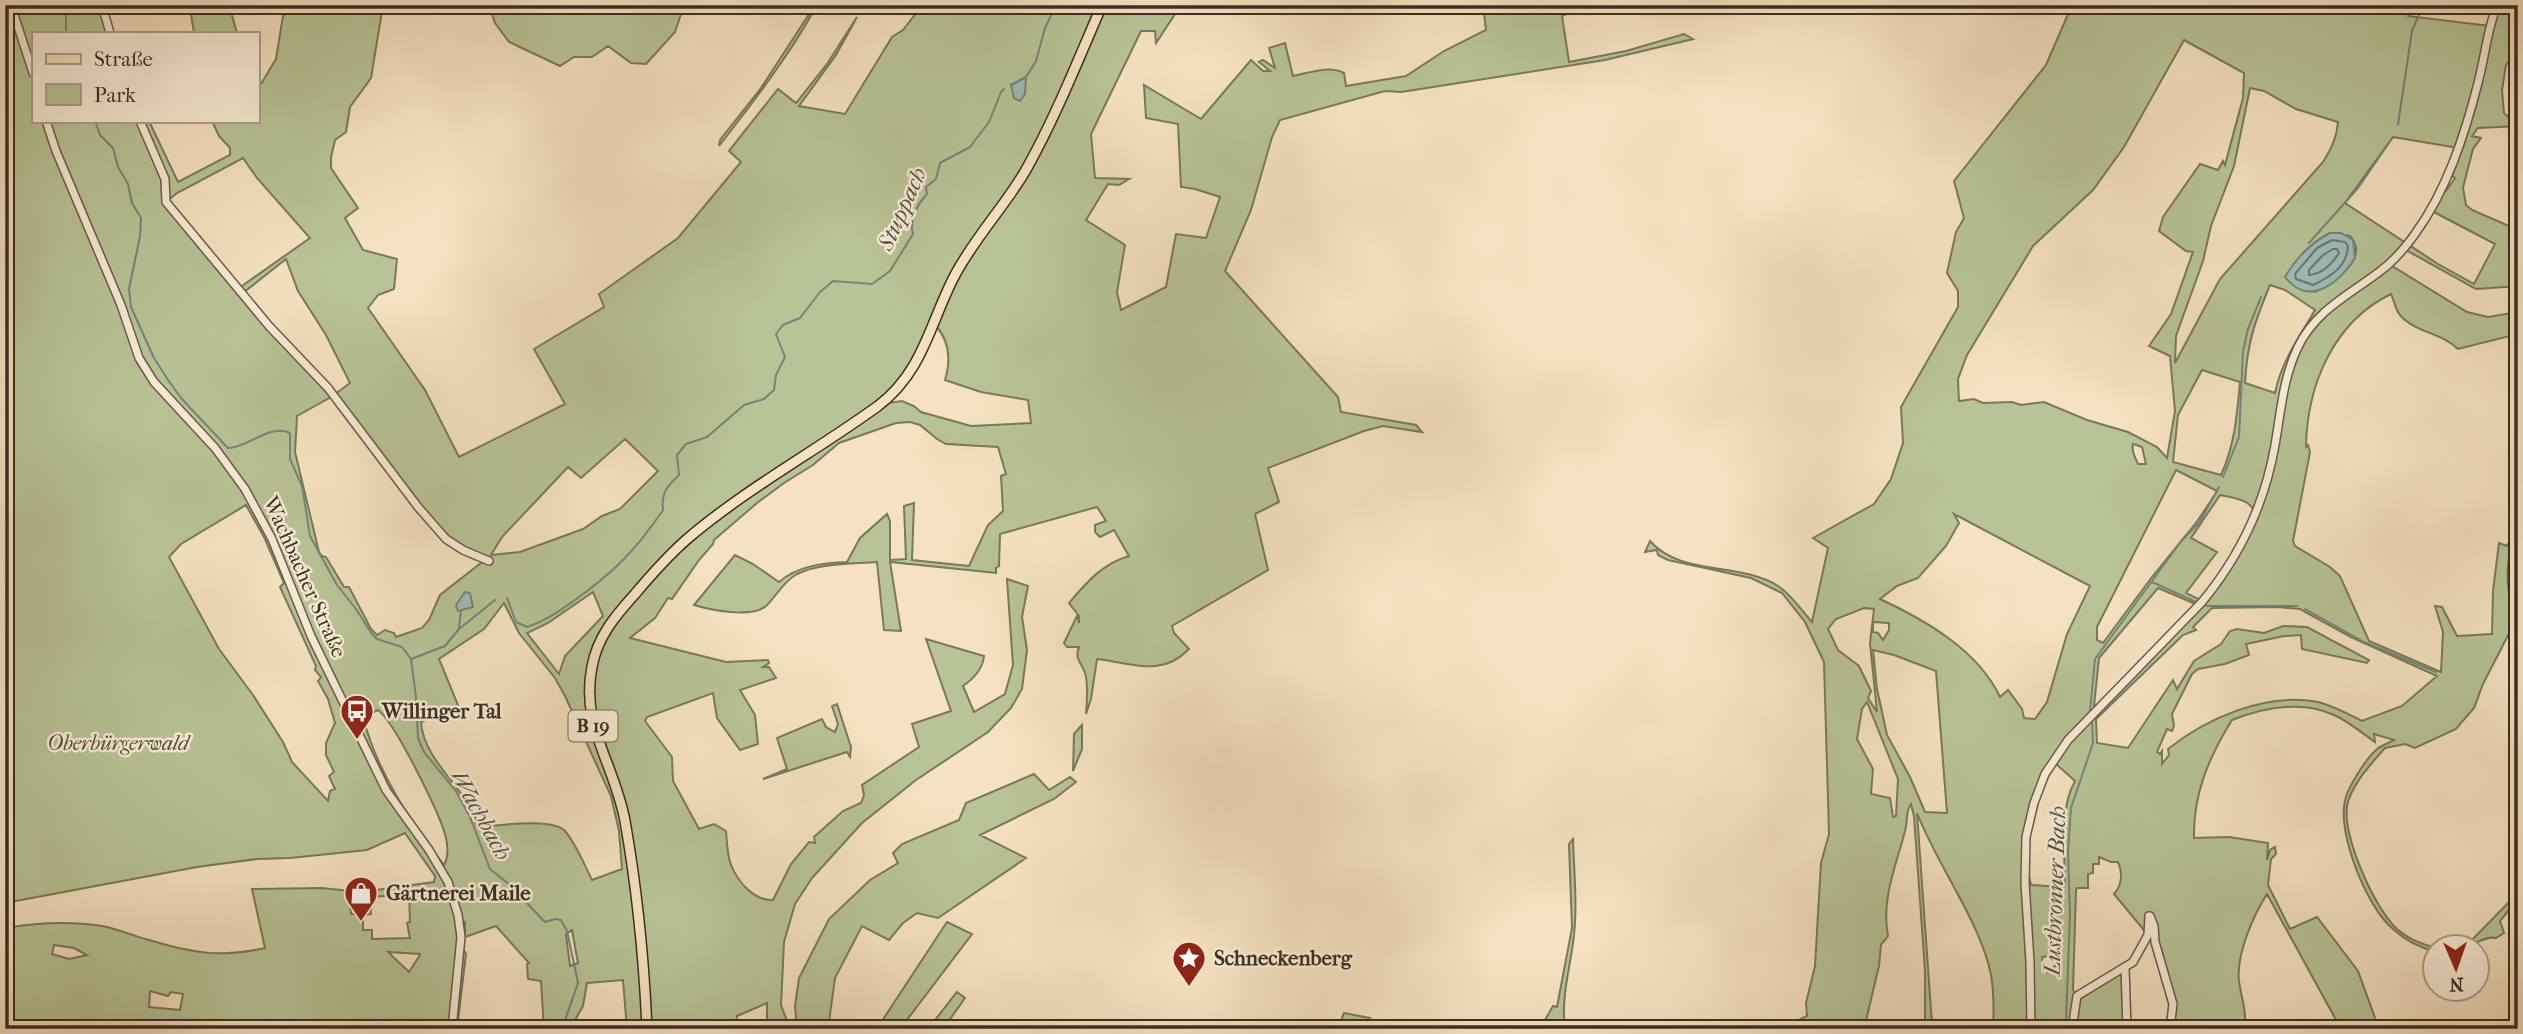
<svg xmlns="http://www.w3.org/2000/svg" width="2523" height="1034" font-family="'IM FELL French Canon',serif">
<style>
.green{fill:#b8c497;stroke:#79795e;stroke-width:2;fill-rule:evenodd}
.water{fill:#9dbdb7;stroke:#75847c;stroke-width:2}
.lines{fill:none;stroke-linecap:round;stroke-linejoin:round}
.shore{stroke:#6c766e;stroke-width:2}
.stream{stroke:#75847c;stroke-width:2}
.minor-casing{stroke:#695b4c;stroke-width:10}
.major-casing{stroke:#3a2e24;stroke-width:12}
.minor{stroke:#f9ecd7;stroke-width:7}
.major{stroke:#f6e2c2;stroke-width:9}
.labels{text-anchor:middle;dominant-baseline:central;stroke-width:5;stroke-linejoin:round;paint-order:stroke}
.shield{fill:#f9ecd7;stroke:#73675a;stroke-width:2}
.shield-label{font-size:19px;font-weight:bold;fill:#3a2e24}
.street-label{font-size:21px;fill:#3a2e24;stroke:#f9ecd7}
.poi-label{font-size:21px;font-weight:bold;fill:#3a2e24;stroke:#f9ecd7;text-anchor:start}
.park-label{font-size:21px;font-style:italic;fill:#534c3b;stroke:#f9ecd7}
.water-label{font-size:23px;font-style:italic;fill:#535249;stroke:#f9ecd7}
</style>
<rect width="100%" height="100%" fill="#f6e2c2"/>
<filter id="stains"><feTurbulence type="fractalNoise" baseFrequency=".00286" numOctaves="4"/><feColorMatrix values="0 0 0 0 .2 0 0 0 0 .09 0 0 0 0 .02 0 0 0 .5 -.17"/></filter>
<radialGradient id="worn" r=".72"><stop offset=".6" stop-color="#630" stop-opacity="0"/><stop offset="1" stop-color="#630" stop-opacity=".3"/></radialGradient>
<path class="green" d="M5 5H102L110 33H33V121H149L178 182 230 155V148L219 136 212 121H257V84H261L276 59 283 16 290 11 307 12 322 5H383L371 78 350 107 346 132 335 140 331 157V168L358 208 345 218 363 250 397 259 394 289 378 295 368 308 425 390 459 457 565 404 534 349 604 307 599 294 678 238 741 162 729 151 778 89 796 103 827 64 857 17 836 55 799 106 845 114 892 37 903 30 920 8V5H1181L1156 43 1155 31H1141L1091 134 1095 178 1129 179 1119 185 1108 184 1086 220 1125 245 1117 292 1121 310 1166 287 1176 234 1206 238 1220 197 1195 189 1181 187 1178 124 1146 118 1144 85 1201 119 1251 60 1263 71H1270L1259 62 1263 60 1275 68 1269 48 1285 43 1293 76C1309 73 1329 65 1344 73L1346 86 1406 76 1444 51 1486 30 1483 5H1511L1514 14 1549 5H1587L1562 16 1569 62 1626 51 1684 34 1693 39 1605 60 1401 92 1385 91 1280 120 1272 137 1251 210 1225 271 1338 397 1341 412 1416 425 1422 432 1383 426 1364 431 1268 468 1279 502 1255 514 1268 570 1172 626 1174 633 1189 649C1161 678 1133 663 1097 659L1091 699 1086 714C1087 705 1088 681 1085 673 1082 663 1074 659 1079 647H1067L1064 643 1077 616 1079 623V616L1069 603C1087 582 1102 564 1129 556L1114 530 1100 537 1095 532V525L1106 521 1097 507 1000 534 999 566 996 568V573L890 562 901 631 884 630 877 562C852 564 819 563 797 574 783 582 778 594 767 605 754 619 711 610 694 605L735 555 753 564 779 582C797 566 823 563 847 562L860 538 887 514 890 521V560L906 559 904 506 914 503 912 560 969 566 988 525 1003 511 1001 476 1006 474 998 447 946 444 937 439 920 425 910 422 896 423 839 443 813 465 784 483 757 503 714 540 713 544 699 560 672 599 668 598 655 618 630 638 726 662 768 660 769 663 763 667H769L776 678 740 690 755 715 758 744 740 750 717 718 713 693 647 717 645 721 672 757 673 781 699 829 714 824 726 831C727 841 727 855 731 865 738 882 754 901 773 900L791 864 809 842 815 843 814 837 843 811 861 803 864 795 862 785 919 747 912 724 951 711 926 639 984 656C983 669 973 679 963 686L974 712 1005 694 1013 665 1007 579 1028 586 1022 617 1027 650 1022 689 1011 708 988 732 916 780 862 823 812 878 795 904 784 942 781 1005 789 1026 797 1027 795 1006 799 978 829 919 870 880 898 863 893 853 902 844 959 820 966 803 1034 774 1049 790 1070 777 1076 782 1054 799 980 835 1026 858 938 918 917 913 903 923 889 940 862 926 835 978 828 1029H767V1003L737 1016 736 1029H627L623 980 587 983 583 1006 570 1029H544L541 981 528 979 527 964 529 963 496 926 465 937V922L460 926 461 955 465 952 466 954 457 1029H5V928C36 923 71 921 102 926 118 929 133 936 149 940 192 953 221 958 265 948L252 889 321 888 362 892 434 882 435 876 405 833 367 850 290 858 257 859 197 867 5 903ZM243 158 257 178 310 238 239 288 166 202 177 193ZM286 259 298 291 326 335 350 383 334 395 243 293ZM935 325C950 341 951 360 945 380L981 392 1028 400 1031 423 971 426 921 412 914 406 902 401 882 404 926 344ZM333 396 446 539 486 559 440 595 429 620 422 628 396 637 394 633 385 630 377 635 371 629 349 587H344L326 557 322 556 319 552 295 452 297 416ZM625 439 658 471 620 509 602 516 583 529 520 552 491 555 502 537 568 467 581 478ZM246 505 265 539 284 583 280 587 316 666 315 670 321 677 318 681 328 699 335 723 326 743V755L334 772 329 776 335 789 330 791 328 801 292 762 283 742 253 695 219 649 169 557 181 544ZM593 592 603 616 565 656 559 674 527 633 548 623ZM504 603 519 633 555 678 565 696 611 796 619 831 622 869 592 880C584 864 576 844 565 831 552 817 496 826 477 827 474 819 472 810 467 802 450 776 423 753 421 722L458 705 439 659 484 629ZM378 710C395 722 441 816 446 838 448 847 449 856 444 865 410 821 377 772 363 717ZM401 893H409L410 922 407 923 410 938 372 939V930H363V915L371 914 370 897 401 895ZM350 900H367V913L351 914ZM572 930 578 963 570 966 566 934ZM54 945 74 948 87 955 69 959 52 954ZM388 952 420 954V955L409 972ZM150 991 168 996 171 992 183 994 180 1010 149 1007Z
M185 5H229L237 33H194L191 14Z
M489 5H684L675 32 646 64 631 63 608 46 592 57H574L560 66 509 42 495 23Z
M815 5H817C789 56 754 101 719 146L720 140 761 88Z
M2072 5H2412L2408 16 2490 26 2497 5H2518V42L2513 57 2506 65 2502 90 2504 113 2518 126 2478 128 2472 136 2481 138 2473 149 2466 176 2463 188 2466 205 2472 210 2518 230V286L2476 289 2404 249 2389 264 2467 312 2488 317 2518 312V334L2458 349C2442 333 2414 332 2400 315 2395 309 2394 300 2391 294 2333 322 2307 386 2306 447L2308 445 2310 452 2293 541 2295 546 2330 567 2340 576 2369 641 2441 672 2443 632 2435 606 2442 607 2457 636 2492 634 2493 591 2499 543 2507 546 2518 525C2518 533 2514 538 2511 546 2507 562 2506 586 2511 602L2518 594V616L2483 684 2474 708 2456 729 2415 748 2405 744 2385 748C2371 764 2351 785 2347 806 2343 837 2374 908 2397 929 2407 938 2422 945 2435 947V951C2420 948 2405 940 2393 929 2367 908 2337 833 2345 801 2347 788 2366 759 2376 750 2380 746 2389 743 2394 740L2374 734 2375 742C2362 733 2348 721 2334 715 2302 700 2263 708 2232 720 2209 757 2193 794 2194 838L2229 837 2268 843 2267 860 2270 850 2275 847 2276 854 2271 859 2268 885 2290 929 2317 917 2358 971 2379 1029H2341L2267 894C2253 916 2236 955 2239 981 2241 997 2247 1011 2245 1029H2170L2173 1004 2154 926 2148 935 2114 894C2122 885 2123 873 2118 862H2111L2099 857V864H2093V873L2088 874V888H2077L2076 890 2073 989 2076 997 2125 967 2127 1029H1993C1994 1010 1994 993 1991 975 1981 923 1937 865 1917 813L1932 1024V1029H1925V971L1914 816 1911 804C1905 812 1908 822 1905 831 1896 866 1881 899 1888 936L1881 945 1879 966 1864 1029H1780L1807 1016 1806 1003 1815 966 1821 863 1829 834 1824 662 1805 622 1782 593 1751 578 1668 560 1658 555 1657 550 1645 552 1650 541C1680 576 1740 562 1778 586 1791 594 1802 611 1812 622L1828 548 1813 538 1874 504 1891 479 1903 443 1901 407 1958 307V291L1947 273 1956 232 1964 218 1954 181 2046 65ZM2184 40 2244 73 2243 98 2225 165 2223 161 2218 170 2200 164 2163 217 2159 231 2186 251 2193 252 2171 314 2149 346 2170 356 2175 411 2167 458 2157 447 2128 432 2087 420 2044 402 2021 405 2012 402 1983 403 1974 399 1959 401 1958 379 1967 355 2033 246 2093 190 2124 147ZM2250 88 2264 91 2296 109 2338 122C2337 138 2331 150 2323 162L2220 279 2175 363 2176 336 2203 261 2211 226 2234 166ZM2393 137 2458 148 2460 143 2465 141 2452 176 2455 178 2446 191 2441 188 2430 210 2495 244 2474 284 2438 264 2345 203ZM2330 233 2350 236C2371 259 2332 283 2315 292L2286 277C2296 258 2311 243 2330 233ZM2270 285 2285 290 2315 310C2300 336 2281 362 2275 393L2245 383C2247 343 2255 321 2270 285ZM2202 370 2240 382C2237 415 2235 444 2221 475L2173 462 2178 415ZM2133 444 2142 447 2146 464H2138C2136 458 2131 453 2133 444ZM2176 470 2217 491 2216 493 2196 523 2152 577 2103 643 2097 640V627ZM2220 495C2235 498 2250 499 2256 514L2220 580 2202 601 2186 593 2217 552 2191 538ZM1954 514 2090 586 2067 634 2047 702 2035 719 2024 718 2022 709 2008 690 2000 697C1978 650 1925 620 1880 599L1897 586 1918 578 1946 546 1959 523ZM2158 588 2198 605 2103 704 2094 706 2099 658ZM2278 607 2300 609 2351 637 2437 676 2402 706 2362 721C2348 714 2334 706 2318 702 2266 692 2207 718 2168 749L2169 755 2162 764V751L2160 754 2157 752 2167 729 2172 731 2174 726 2172 714 2192 674 2198 669 2225 664 2249 655 2246 644 2284 636 2301 635 2302 649 2367 663 2369 660 2307 627 2283 626 2264 633 2237 629 2230 631 2221 644 2194 661 2177 689 2173 680 2128 748 2097 743 2096 719 2183 635 2196 630 2193 627 2212 608ZM1864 608 1874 609 1870 643 1877 712 1868 698 1871 691 1859 666 1838 650 1828 629 1836 619ZM1873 622 1889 623V630L1883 640 1878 633 1873 632ZM1873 650 1894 655 1936 671 1947 813 1925 812 1910 777 1887 735 1877 689ZM1867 702 1898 779 1896 816 1893 817 1890 798 1871 794 1873 769 1857 739 1862 709ZM2056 764 2075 781C2059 809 2065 853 2065 885L2062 887 2031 885C2021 847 2034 796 2056 764ZM2060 954 2061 964 2054 966V971L2047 972V966H2043L2042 957Z
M837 704 851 747 850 757 847 752 763 779 787 769 777 738 822 719 826 727 835 732 838 724 832 706Z
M1082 725V749L1073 771 1074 734Z
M1573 839C1574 873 1578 909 1573 943 1569 972 1561 999 1565 1029H1562L1560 1022 1556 1029H1540L1553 1006 1557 1007 1572 928 1569 844Z
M2518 893V899L2500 921 2504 933 2496 938C2485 935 2473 947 2461 946L2469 943Z
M947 922 972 934 900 1029H849L853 1024 878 1027Z
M957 992 965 998 948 1022 954 1029H928Z
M1344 1013 1370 1018 1364 1029H1338Z"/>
<path class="water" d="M1026 77 1025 94 1020 101 1014 98 1011 85Z
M2330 233H2341L2353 240 2355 258C2339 283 2309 308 2285 277 2296 258 2311 243 2330 233Z
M465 592 470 593 473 607 458 611 456 605Z"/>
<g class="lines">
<path class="shore" d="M2332 240 2345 242 2348 246C2347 267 2330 277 2313 285L2296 279 2295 274 2317 248Z
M2333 249H2337L2339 253C2332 264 2322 274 2309 275V270L2323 255Z"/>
<path class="stream" d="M66 33V5
M1011 85 1026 77 1036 61 1045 28 1056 5
M95 121 100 135 113 148 118 167 128 184 132 203 141 218 140 236 129 289 131 307 154 358 168 380 181 398 228 448C248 448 270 423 290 433V459L302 486 310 536 337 585 356 609 372 634 377 639 402 647 411 659 416 697 418 738 424 752 456 791 470 817 490 869 510 885 540 917 545 922 555 919 561 920 567 931 578 983 562 1029
M2398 124 2412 31 2423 5
M2309 243 2358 188 2393 137
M2223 477 2239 437 2243 351 2248 329 2261 297
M2152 582 2196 602
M507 598 516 622 527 627C546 621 559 611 575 600 614 572 636 550 663 510 661 493 667 486 679 475L677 455 686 444 707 437 744 405 764 399 774 390 776 375 785 357 776 334 783 325 800 318 820 292 833 281 872 284 890 271 913 234C909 219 917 205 927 194L926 187 936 179 940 163 970 147 989 122 1001 92 1004 89
M2206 606H2297
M2305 609 2364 642 2436 672
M459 627 461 611
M411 659 445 646 459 629 495 600
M2090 711 2095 659 2182 540 2199 523 2219 487
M2066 1022 2070 914 2068 852 2071 808 2093 743 2092 723"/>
<defs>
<path id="minor" d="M11 5 33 73
M102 5 110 33
M46 121 56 151 121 305 139 358 154 382 215 448 245 489 272 539 311 636 386 790 429 850 448 882 458 915 461 937 452 1029
M140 121 165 179 166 202 269 326 328 388 418 507 446 539 463 550 489 561
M2150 916 2154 926 2155 942 2173 1004 2170 1029
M2125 967 2127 1029
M2031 1029 2030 962 2025 883 2026 837 2034 803 2045 774 2068 740 2202 602C2240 556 2265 503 2275 445 2281 411 2283 378 2298 347 2315 311 2349 295 2379 272 2393 262 2405 248 2415 234 2447 190 2465 134 2478 83 2485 57 2487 30 2497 5
M2072 1029 2077 996 2133 962 2148 935 2149 916"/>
<path id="major" d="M647 1029C644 959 637 889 625 821 615 765 580 725 592 667 597 637 616 615 635 594 651 575 668 556 686 540 744 490 816 451 878 406 924 371 930 322 955 275 975 237 1006 205 1027 168 1056 116 1078 60 1102 5"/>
</defs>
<use href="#minor" class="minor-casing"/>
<use href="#major" class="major-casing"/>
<use href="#minor" class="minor"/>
<use href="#major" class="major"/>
</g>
<defs>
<symbol id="bus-pin" viewBox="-11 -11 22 30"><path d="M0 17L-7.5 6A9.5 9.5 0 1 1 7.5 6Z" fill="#8f2418" stroke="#f9ecd7"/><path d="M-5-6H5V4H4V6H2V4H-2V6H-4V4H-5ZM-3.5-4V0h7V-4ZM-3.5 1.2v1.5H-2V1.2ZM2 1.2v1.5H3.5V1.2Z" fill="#fff"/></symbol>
<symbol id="shop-pin" viewBox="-11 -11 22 30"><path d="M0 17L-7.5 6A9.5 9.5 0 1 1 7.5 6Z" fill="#8f2418" stroke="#f9ecd7"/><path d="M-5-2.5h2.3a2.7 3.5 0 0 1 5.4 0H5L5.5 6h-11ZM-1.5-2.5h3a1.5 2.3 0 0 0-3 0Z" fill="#fff"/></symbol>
<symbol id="sight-pin" viewBox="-11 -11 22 30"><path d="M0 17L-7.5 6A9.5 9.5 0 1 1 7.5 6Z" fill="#8f2418" stroke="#f9ecd7"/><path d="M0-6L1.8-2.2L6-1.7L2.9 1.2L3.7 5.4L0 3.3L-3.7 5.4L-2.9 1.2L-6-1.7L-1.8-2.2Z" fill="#fff"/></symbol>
</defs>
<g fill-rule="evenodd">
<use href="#bus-pin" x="338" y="692" width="38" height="52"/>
<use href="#shop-pin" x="342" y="874" width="38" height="52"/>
<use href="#sight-pin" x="1170" y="939" width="38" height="52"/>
</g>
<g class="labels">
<rect class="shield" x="568.5" y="710.5" width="49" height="31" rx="5"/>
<g class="shield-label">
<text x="593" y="726">B 19</text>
</g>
<g class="street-label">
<text transform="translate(305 577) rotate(66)">Wachbacher Straße</text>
</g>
<g class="poi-label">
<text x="382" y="711">Willinger Tal</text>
<text x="386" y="893">Gärtnerei Maile</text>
<text x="1214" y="958">Schneckenberg</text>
</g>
<g class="park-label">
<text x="118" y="743">Oberbürgerwald</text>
</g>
<g class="water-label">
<text transform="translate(902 209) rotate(-66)">Stuppach</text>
<text transform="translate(481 815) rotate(61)">Wachbach</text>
<text transform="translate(2055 891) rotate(-88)">Lustbronner Bach</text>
</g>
</g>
<rect width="2523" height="1034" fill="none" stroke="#f6e2c2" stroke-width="28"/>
<rect x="7" y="7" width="2509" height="1020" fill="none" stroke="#3a2e24" stroke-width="3.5"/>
<rect x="14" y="14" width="2495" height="1006" fill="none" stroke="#3a2e24" stroke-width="2"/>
<rect x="32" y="32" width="228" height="91" fill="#f9ecd7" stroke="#ada08f" stroke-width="2"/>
<rect x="46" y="54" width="35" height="10" fill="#f6e2c2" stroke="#ada08f" stroke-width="2"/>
<text x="94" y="66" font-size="21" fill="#3a2e24">Straße</text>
<rect x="46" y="84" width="35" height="21" fill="#b8c497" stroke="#ada08f" stroke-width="2"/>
<text x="94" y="102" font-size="21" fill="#3a2e24">Park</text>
<g transform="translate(2456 968) rotate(178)"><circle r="33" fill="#f9ecd7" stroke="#ada08f" stroke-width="2"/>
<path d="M0-5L12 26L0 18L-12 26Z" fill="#8f2418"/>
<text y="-10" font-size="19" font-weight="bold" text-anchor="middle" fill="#3a2e24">N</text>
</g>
<rect width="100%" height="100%" filter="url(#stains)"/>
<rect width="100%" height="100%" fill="url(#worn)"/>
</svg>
